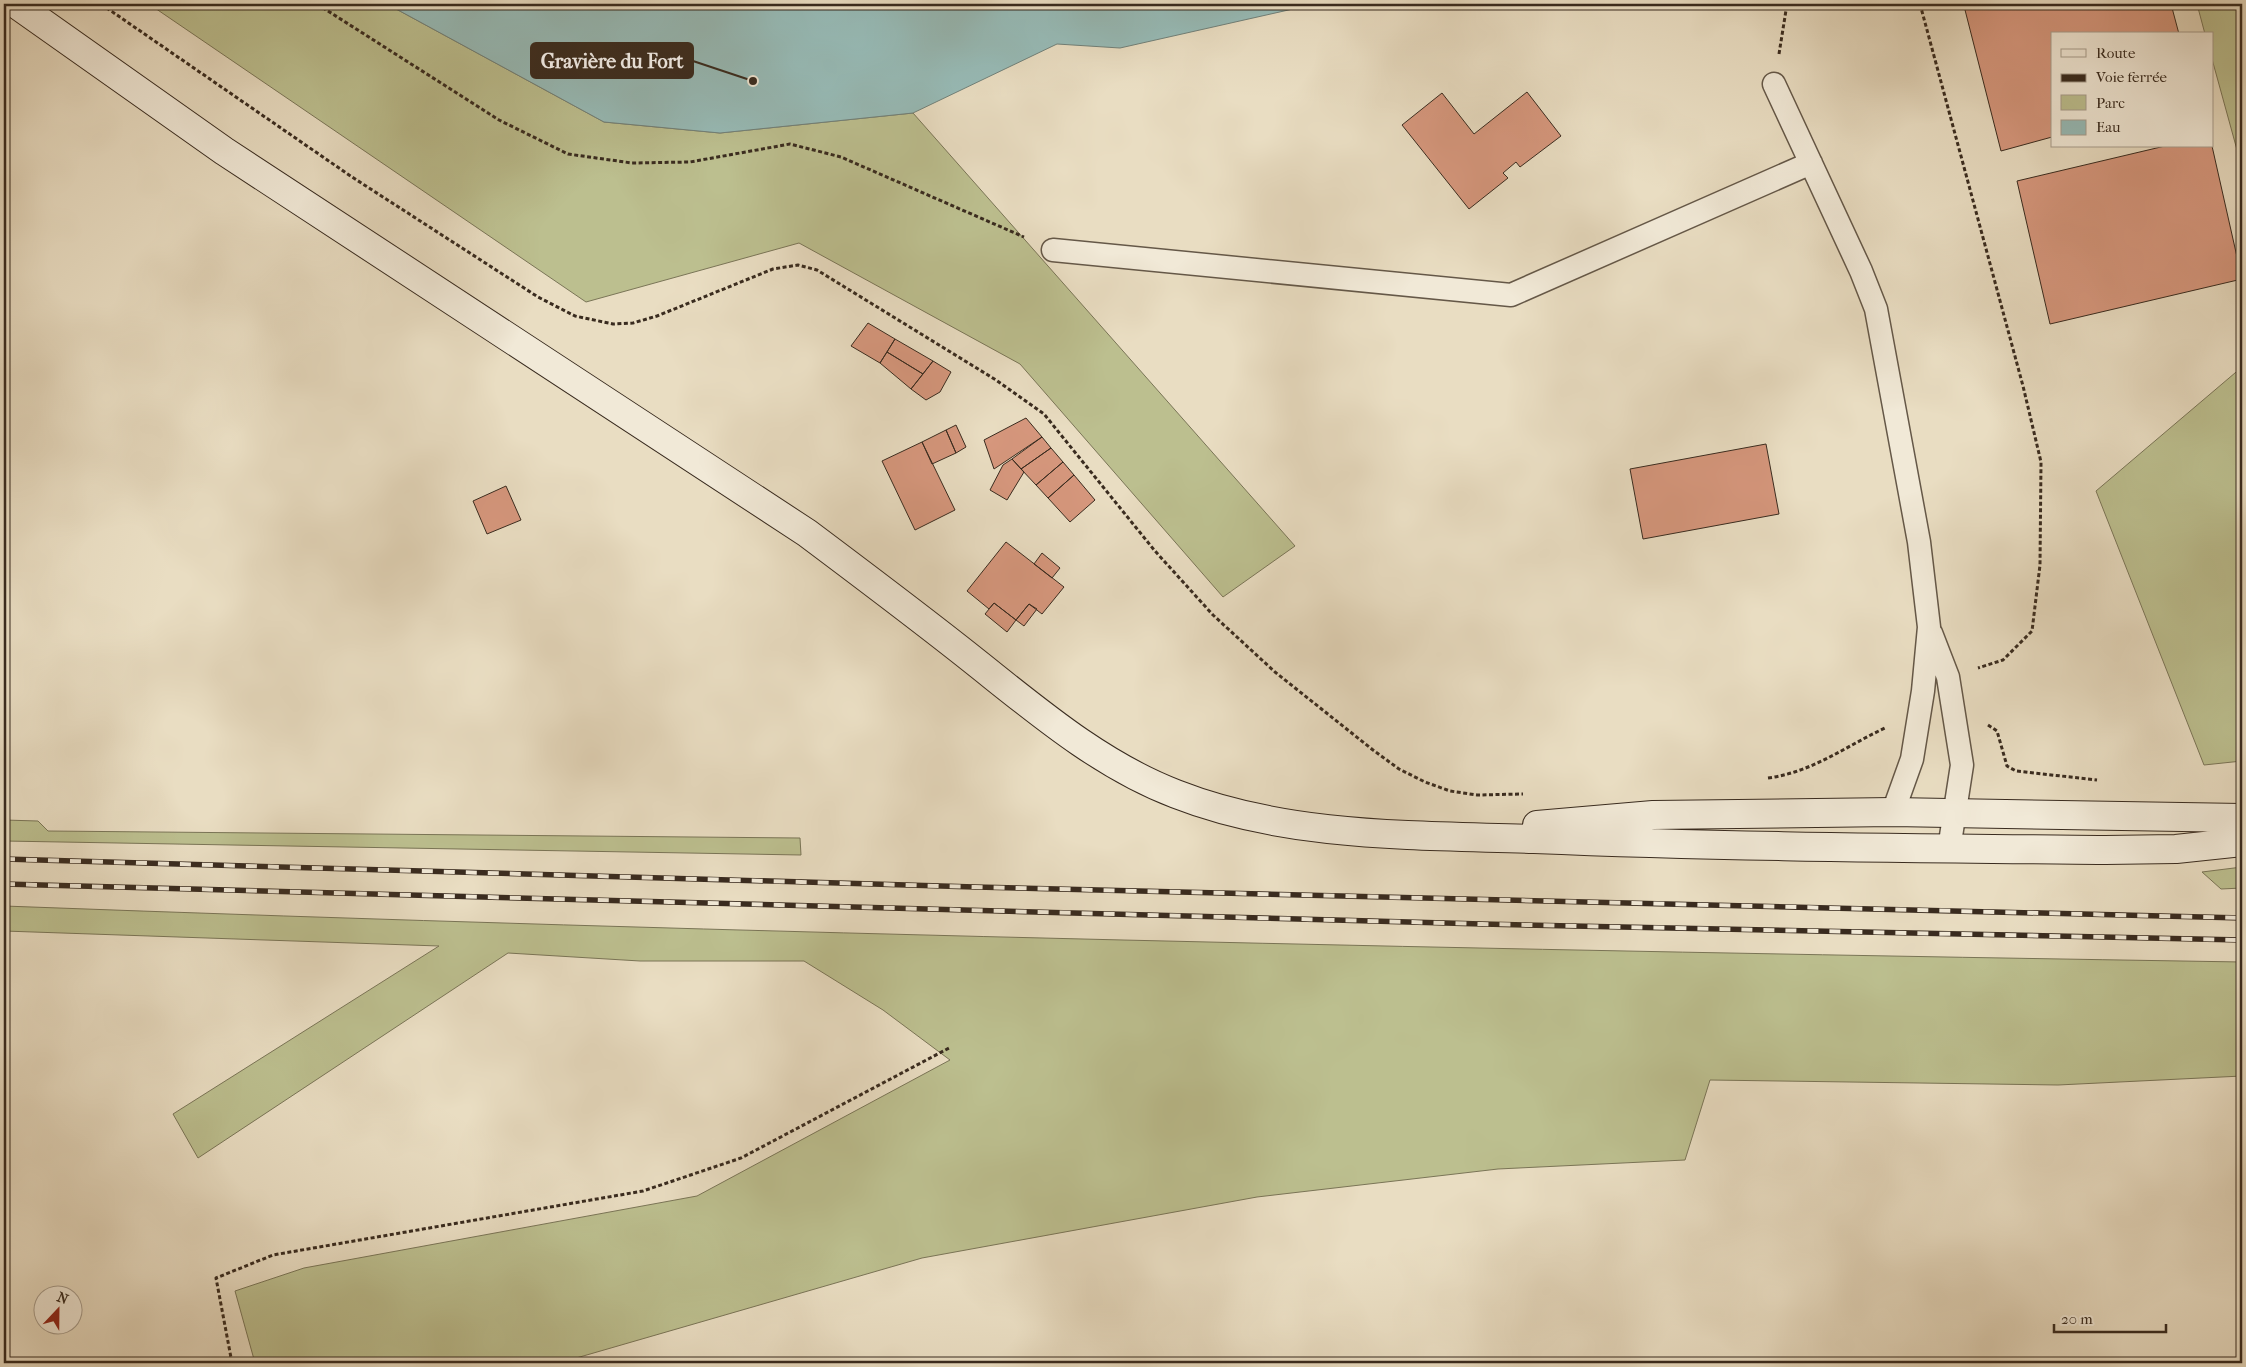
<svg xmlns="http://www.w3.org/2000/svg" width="2246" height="1367" font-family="'IM FELL French Canon',serif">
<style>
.green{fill:#bcbf8f;stroke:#7a7557}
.water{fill:#97bbb7;stroke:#71817a}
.building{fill:#d6977d;stroke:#392b1f}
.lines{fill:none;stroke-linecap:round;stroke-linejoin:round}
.lane-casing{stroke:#655848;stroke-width:25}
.secondary-casing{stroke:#392b1f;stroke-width:30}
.path{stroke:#392b1f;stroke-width:3;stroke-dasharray:4 2.5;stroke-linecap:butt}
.lane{stroke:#f1e9d7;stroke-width:22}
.secondary{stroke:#f1e9d7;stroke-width:28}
.rail-casing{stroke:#392b1f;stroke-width:5.5}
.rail{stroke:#f1e9d7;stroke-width:4;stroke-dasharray:11;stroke-linecap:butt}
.leader{fill:none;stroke:#392b1f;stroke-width:2}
.callout-dot{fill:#392b1f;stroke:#f1e9d7;stroke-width:2}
.callout{fill:#392b1f;stroke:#392b1f;stroke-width:2}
.callout-label{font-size:20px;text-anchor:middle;font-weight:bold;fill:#fff}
</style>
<rect width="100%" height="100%" fill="#e9ddc2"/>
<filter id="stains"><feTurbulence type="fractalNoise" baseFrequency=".004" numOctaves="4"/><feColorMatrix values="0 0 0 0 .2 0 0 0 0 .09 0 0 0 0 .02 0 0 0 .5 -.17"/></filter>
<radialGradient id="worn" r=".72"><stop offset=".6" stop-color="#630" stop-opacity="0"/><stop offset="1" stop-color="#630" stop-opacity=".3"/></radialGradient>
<path class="green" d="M149 4H387L604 122 720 133 913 113 1295 546 1223 597 1020 364 799 243 586 302Z
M2197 4H2242V168L2212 59V34H2205Z
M2242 367V761L2204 765 2096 491Z
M4 820 38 821 48 831 800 838 801 855 4 841Z
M2242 867V888L2221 889 2202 872Z
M4 906C750 934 1496 950 2242 962V1076L2058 1085 1710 1080 1685 1160 1498 1169 1257 1197 922 1258 559 1363H255L235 1291 304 1268 697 1196 950 1060 883 1010 804 961H640L508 953 198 1158 173 1114 439 946 4 931Z"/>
<path class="water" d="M387 4H1315L1120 48 1057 44 913 113 720 133 604 122Z"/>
<path class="building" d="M1973 4H2171L2179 34H2052V137L2001 151 1964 6Z
M1527 92 1561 136 1520 167 1516 162 1503 173 1508 178 1469 209 1402 125 1442 93 1474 134Z
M2165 146H2212L2242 279 2050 324 2017 181Z
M868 323 895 339 880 363 851 346Z
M895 339 933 361 923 374 887 352Z
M887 352 923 374 911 389 880 363Z
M933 361 951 372 940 392 926 400 911 389Z
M1026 418 1042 437 994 469 984 440Z
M956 425 966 447 956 453 946 430Z
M946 430 956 453 932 464 922 442Z
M1042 437 1051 448 1021 469 1012 459Z
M922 442 955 510 915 530 882 461Z
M1766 444 1779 514 1643 539 1630 469Z
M1051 448 1063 462 1036 485 1021 469Z
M1012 459 1024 472 1007 500 990 490 1003 465Z
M1063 462 1074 475 1048 498 1036 485Z
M1074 475 1095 500 1070 522 1048 498Z
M506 486 521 520 487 534 473 501Z
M1006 542 1064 587 1042 614 1029 604 1016 620 994 603 989 609 967 591Z
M1042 553 1060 568 1052 578 1034 564Z
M994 603 1016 620 1007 632 985 614Z
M1029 604 1037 609 1024 626 1016 620Z"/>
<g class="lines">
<defs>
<path id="lane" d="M1774 84 1861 271 1876 309 1919 542 1929 627 1923 691 1912 759 1893 812
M1053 250 1511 295 1811 163
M1931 633 1948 677 1962 765 1949 849"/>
<path id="secondary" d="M16 4 224 151 807 533C863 575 919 617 973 660 1036 710 1100 765 1176 794 1288 838 1415 835 1534 839 1724 847 1915 848 2105 850L2176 849 2242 842
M1537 825 1653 815 1893 812 2242 818"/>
</defs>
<use href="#lane" class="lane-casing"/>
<use href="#secondary" class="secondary-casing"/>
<path class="path" d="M101 4 352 177 538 297 575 316 613 324 633 323 657 316 773 269 798 265 817 270 996 380 1044 414 1155 551 1213 615 1275 672 1373 750 1399 769 1425 782 1450 791 1477 795 1523 794
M317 4 499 120 568 154 632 163 690 162 790 144 841 157 1024 237
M1920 4 2023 386 2041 462 2040 565 2032 631 2003 660 1978 668
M1779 54 1787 4
M1988 725 1997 731 2007 766 2016 771 2097 780
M1768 778C1813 772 1846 746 1885 728
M232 1363 216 1278 273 1255 643 1191 741 1158 951 1047"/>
<use href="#lane" class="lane"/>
<use href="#secondary" class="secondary"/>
<defs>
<path id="rail" d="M4 859 975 887 2242 918
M4 884 1482 924 2242 940"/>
</defs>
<use href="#rail" class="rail-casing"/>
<use href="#rail" class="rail"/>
</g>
<path class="leader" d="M753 81L693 61"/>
<circle class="callout-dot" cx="753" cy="81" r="5"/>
<rect class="callout" x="531" y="43" width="162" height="35" rx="5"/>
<g class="callout-label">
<text x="612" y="68">Gravière du Fort</text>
</g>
<rect width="2246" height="1367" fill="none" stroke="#e9ddc2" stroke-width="20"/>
<rect x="5" y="5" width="2236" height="1357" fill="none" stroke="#392b1f" stroke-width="2.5"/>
<rect x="10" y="10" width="2226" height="1347" fill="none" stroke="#392b1f"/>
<rect x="2051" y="32" width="162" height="115" fill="#f1e9d7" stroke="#a79d8d"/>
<rect x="2061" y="49" width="25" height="8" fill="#f1e9d7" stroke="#a79d8d"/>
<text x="2096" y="58" font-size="15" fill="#392b1f">Route</text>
<rect x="2061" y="74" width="25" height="8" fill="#392b1f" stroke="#a79d8d"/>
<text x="2096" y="82" font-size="15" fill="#392b1f">Voie ferrée</text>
<rect x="2061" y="95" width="25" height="15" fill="#bcbf8f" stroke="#a79d8d"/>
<text x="2096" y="108" font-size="15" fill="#392b1f">Parc</text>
<rect x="2061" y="120" width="25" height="15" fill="#97bbb7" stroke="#a79d8d"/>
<text x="2096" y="132" font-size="15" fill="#392b1f">Eau</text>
<g transform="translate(58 1310) rotate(22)"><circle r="24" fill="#f1e9d7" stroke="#a79d8d"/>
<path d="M0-4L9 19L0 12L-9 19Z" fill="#8f2418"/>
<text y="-8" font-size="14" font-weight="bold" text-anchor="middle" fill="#392b1f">N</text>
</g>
<path d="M2054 1324v8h112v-8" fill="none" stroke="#392b1f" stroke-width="2.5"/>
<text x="2061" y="1324" font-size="15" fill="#392b1f" stroke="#f1e9d7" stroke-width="4" paint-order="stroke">20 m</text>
<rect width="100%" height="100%" filter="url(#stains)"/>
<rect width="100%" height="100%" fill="url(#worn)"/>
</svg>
